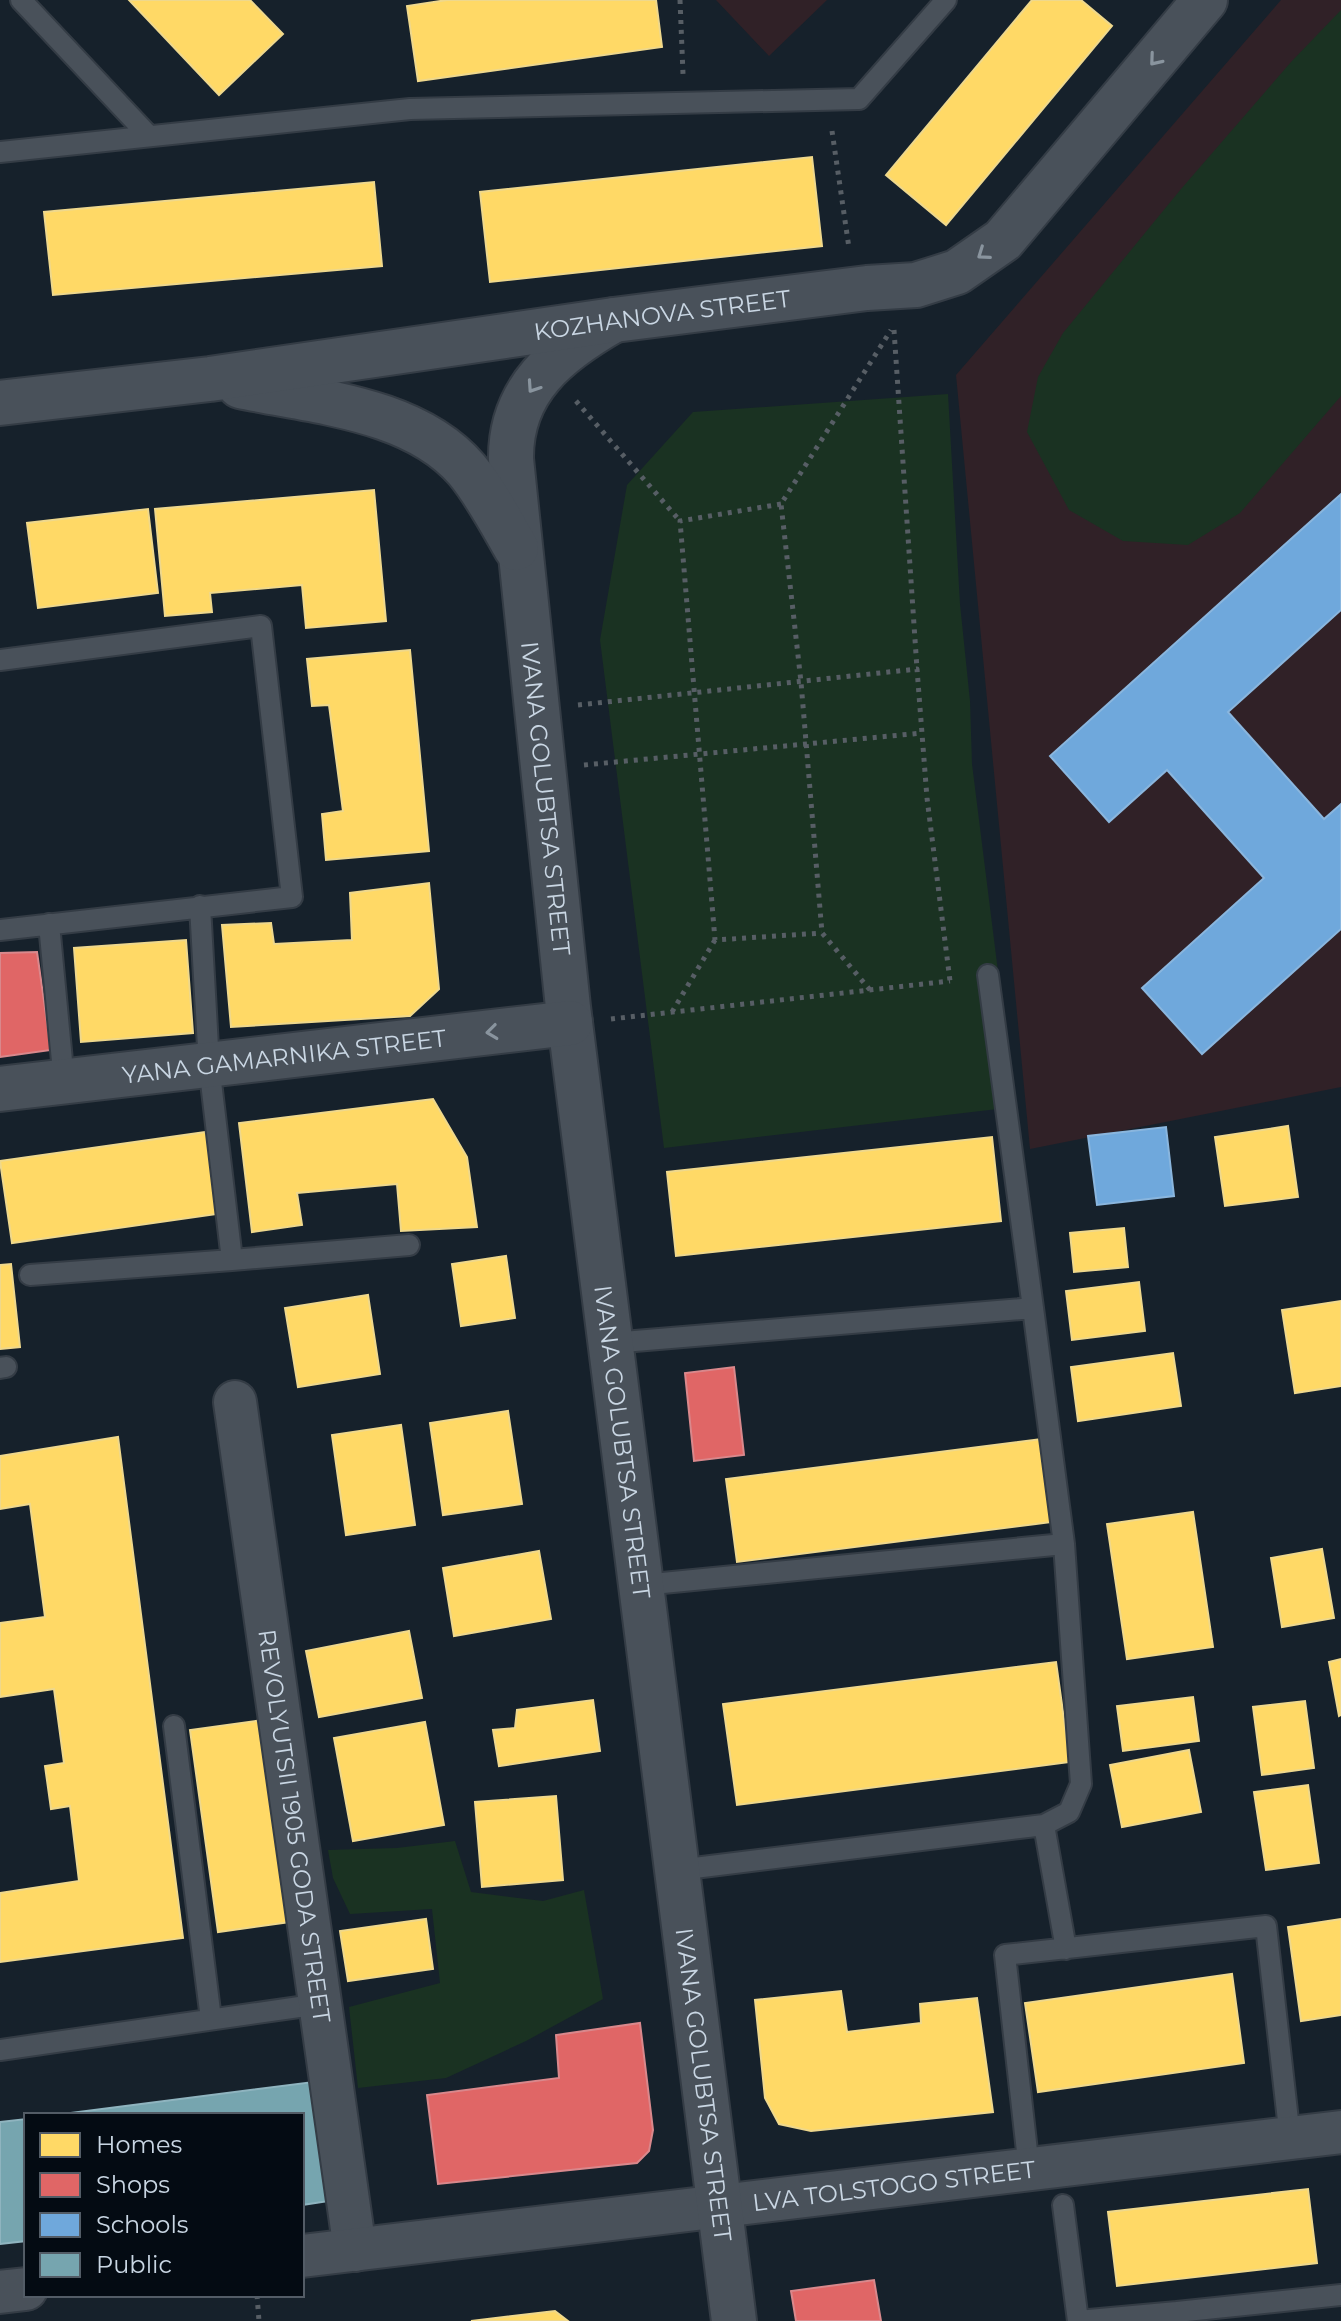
<svg xmlns="http://www.w3.org/2000/svg" width="1341" height="2321" font-family="Montserrat,sans-serif">
<style>
.education{fill:#302127}
.green{fill:#1a3222}
.homes{fill:#ffd966;stroke:#efd88c;stroke-width:2}
.shops{fill:#e06666;stroke:#d9888c;stroke-width:2}
.schools{fill:#6fa8dc;stroke:#8ab6de;stroke-width:2}
.public{fill:#76a5af;stroke:#8fb4bf;stroke-width:2}
.lines{fill:none;stroke-linecap:round;stroke-linejoin:round}
.service-casing{stroke:#343c45;stroke-width:24}
.minor-casing{stroke:#343c45;stroke-width:46}
.tertiary-casing{stroke:#343c45;stroke-width:48}
.path{stroke:#575e65;stroke-width:5;stroke-dasharray:4 6;stroke-linecap:butt}
.service{stroke:#49515a;stroke-width:20}
.minor{stroke:#49515a;stroke-width:42}
.tertiary{stroke:#49515a;stroke-width:44}
.oneway{stroke:#89949e}
.labels{text-anchor:middle;dominant-baseline:central;stroke-width:8;stroke-linejoin:round;paint-order:stroke}
.street-label{font-size:24px;fill:#c9d6e3;stroke:#040b13}
</style>
<rect width="100%" height="100%" fill="#16212b"/>
<path class="education" d="M716 0H827L769 56Z
M1281 0H1341V1087L1030 1149 956 375Z"/>
<path class="green" d="M1341 10V396L1240 513 1188 545 1123 541 1069 510 1027 432 1038 377 1063 333 1181 189 1291 62Z
M948 394 960 604 970 701 972 764 1015 1107 664 1148 600 640 627 485 693 412Z
M455 1841 471 1892 543 1901 584 1890 603 1999 526 2041 446 2078 358 2088 349 2007 440 1983 432 1909 350 1914 333 1878 328 1850 397 1848Z"/>
<path class="homes" d="M129 0H250L283 34 219 95Z
M447 0H656L662 47 418 81 407 6Z
M1032 0H1081L1112 26 946 225 886 175Z
M812 157 822 246 490 282 480 192Z
M374 182 382 266 53 295 44 212Z
M374 490 386 621 306 628 302 585 210 593 212 612 165 616 155 509Z
M148 509 158 593 38 608 27 523Z
M410 650 429 851 326 860 322 814 343 811 329 705 312 706 307 659Z
M429 883 439 989 410 1016 231 1027 222 925 271 923 274 944 352 940 350 893Z
M186 940 193 1033 81 1042 74 948Z
M433 1099 467 1157 477 1227 401 1231 397 1184 297 1193 302 1225 252 1232 239 1123Z
M1288 1126 1298 1197 1225 1206 1215 1137Z
M206 1132 217 1214 12 1243 0 1161Z
M992 1137 1001 1221 676 1256 667 1172Z
M1124 1228 1128 1267 1074 1272 1070 1233Z
M506 1256 515 1318 461 1326 452 1264Z
M11 1264 20 1347 0 1349V1265Z
M1139 1282 1145 1331 1072 1340 1066 1291Z
M368 1295 380 1374 298 1387 285 1308Z
M1341 1301V1386L1295 1393 1282 1310Z
M1173 1353 1181 1406 1078 1421 1071 1367Z
M508 1411 522 1504 443 1515 430 1423Z
M401 1425 415 1525 346 1535 332 1435Z
M118 1437 183 1938 0 1962V1893L79 1881 70 1806 51 1809 45 1766 64 1763 54 1689 0 1697V1623L45 1617 30 1504 0 1509V1456Z
M1041 1439 1052 1522 737 1562 726 1479Z
M1193 1512 1213 1647 1127 1659 1107 1524Z
M1322 1549 1334 1618 1282 1627 1271 1558Z
M539 1551 551 1619 454 1636 443 1568Z
M409 1631 422 1698 319 1717 306 1651Z
M1341 1659V1715L1339 1716 1329 1662Z
M1056 1662 1070 1762 737 1805 723 1704Z
M1193 1697 1199 1741 1123 1751 1117 1706Z
M593 1700 600 1751 499 1766 493 1730 515 1728 517 1710Z
M1305 1701 1314 1768 1262 1775 1253 1707Z
M263 1720 291 1922 218 1932 190 1730Z
M425 1722 444 1825 353 1841 334 1738Z
M1189 1750 1201 1812 1122 1827 1110 1765Z
M1308 1785 1319 1863 1266 1870 1254 1792Z
M556 1796 563 1880 482 1887 475 1802Z
M426 1919 433 1969 348 1981 340 1931Z
M1341 1919V2015L1301 2021 1288 1927Z
M1232 1974 1244 2063 1038 2092 1025 2003Z
M841 1991 847 2032 921 2023 920 2004 977 1998 993 2112 811 2131 779 2124 765 2098 755 2000Z
M1308 2189 1317 2263 1117 2286 1108 2212Z
M555 2311 568 2321H471Z"/>
<path class="shops" d="M37 952 51 1050 0 1057V953Z
M734 1367 744 1455 694 1461 685 1373Z
M640 2023 653 2130 649 2151 637 2163 438 2184 427 2095 559 2078 556 2035Z
M874 2280 881 2321H796L791 2291Z"/>
<path class="schools" d="M1341 494V610L1228 712 1324 819 1341 804V929L1202 1054 1142 988 1264 878 1167 770 1109 822 1050 756Z
M1166 1127 1174 1196 1097 1205 1088 1136Z"/>
<path class="public" d="M313 2082 329 2201 302 2205V2115H55Z
M26 2119V2241L0 2244V2122Z"/>
<g class="lines">
<defs>
<path id="service" d="M21 0 149 136
M0 152 410 109 859 99 946 0
M0 660 261 626 292 897 0 930
M200 906 209 1065 232 1260 409 1245
M49 924 64 1082
M988 975 1033 1308
M30 1275 232 1260
M611 1343 1033 1308 1064 1544 1081 1784 1069 1812 1044 1825 678 1870
M0 1368 6 1367
M642 1585 1064 1544
M174 1726 211 2019
M1044 1825 1066 1949
M0 2050 320 2004
M1029 2169 1005 1955 1266 1926 1290 2138
M1063 2205 1078 2321 1177 2312
M1178 2321 1177 2312 1341 2295"/>
<g id="minor">
<path id="s1" d="M235 1402 355 2250"/>
<path id="s2" d="M302 2256 1341 2132"/>
<path d="M0 2292 26 2289"/>
</g>
<g id="tertiary">
<path id="s3" d="M614 320C558 352 510 389 511 459L568 1007 734 2321"/>
<path d="M240 386C315 402 414 408 467 470 486 493 501 522 516 548"/>
<path id="s4" d="M0 403 210 379 614 320 867 288 916 285 957 272 1003 240 1205 0"/>
<path id="s5" d="M0 1089 570 1023"/>
</g>
</defs>
<use href="#service" class="service-casing"/>
<use href="#minor" class="minor-casing"/>
<use href="#tertiary" class="tertiary-casing"/>
<path class="path" d="M680 0 683 74
M832 131 849 248
M894 330 917 669
M576 401 680 521
M781 504 680 521 715 940 822 933
M578 705 917 669 927 798 950 981
M584 765 922 733
M870 990 822 933 801 682 781 504 891 330
M672 1012 715 940
M611 1019 950 981
M257 2295 259 2321"/>
<use href="#service" class="service"/>
<use href="#minor" class="minor"/>
<use href="#tertiary" class="tertiary"/>
</g>
<defs><path id="oneway-chevron" d="M-2-3.5L2.5 0L-2 3.5" fill="none" stroke-width="1.6" stroke-linecap="round" stroke-linejoin="round" transform="scale(2)"/></defs>
<g class="oneway">
<use href="#oneway-chevron" transform="translate(1155 60) rotate(130)"/>
<use href="#oneway-chevron" transform="translate(983 254) rotate(145)"/>
<use href="#oneway-chevron" transform="translate(533 387) rotate(124)"/>
<use href="#oneway-chevron" transform="translate(492 1032) rotate(173)"/>
</g>
<g class="labels">
<g class="street-label">
<text stroke="none"><textPath href="#s4" startOffset="668">KOZHANOVA STREET</textPath></text>
<text stroke="none"><textPath href="#s3" startOffset="524">IVANA GOLUBTSA STREET</textPath></text>
<text stroke="none"><textPath href="#s5" startOffset="286">YANA GAMARNIKA STREET</textPath></text>
<text stroke="none"><textPath href="#s3" startOffset="1172">IVANA GOLUBTSA STREET</textPath></text>
<text stroke="none"><textPath href="#s1" startOffset="428">REVOLYUTSII 1905 GODA STREET</textPath></text>
<text stroke="none"><textPath href="#s3" startOffset="1820">IVANA GOLUBTSA STREET</textPath></text>
<text stroke="none"><textPath href="#s2" startOffset="596">LVA TOLSTOGO STREET</textPath></text>
</g>
</g>
<rect x="24" y="2113" width="280" height="184" fill="#040b13" stroke="#535c66" stroke-width="2"/>
<rect x="40" y="2133" width="40" height="24" fill="#ffd966" stroke="#535c66" stroke-width="2"/>
<text x="96" y="2153" font-size="24" fill="#c9d6e3">Homes</text>
<rect x="40" y="2173" width="40" height="24" fill="#e06666" stroke="#535c66" stroke-width="2"/>
<text x="96" y="2193" font-size="24" fill="#c9d6e3">Shops</text>
<rect x="40" y="2213" width="40" height="24" fill="#6fa8dc" stroke="#535c66" stroke-width="2"/>
<text x="96" y="2233" font-size="24" fill="#c9d6e3">Schools</text>
<rect x="40" y="2253" width="40" height="24" fill="#76a5af" stroke="#535c66" stroke-width="2"/>
<text x="96" y="2273" font-size="24" fill="#c9d6e3">Public</text>
</svg>
